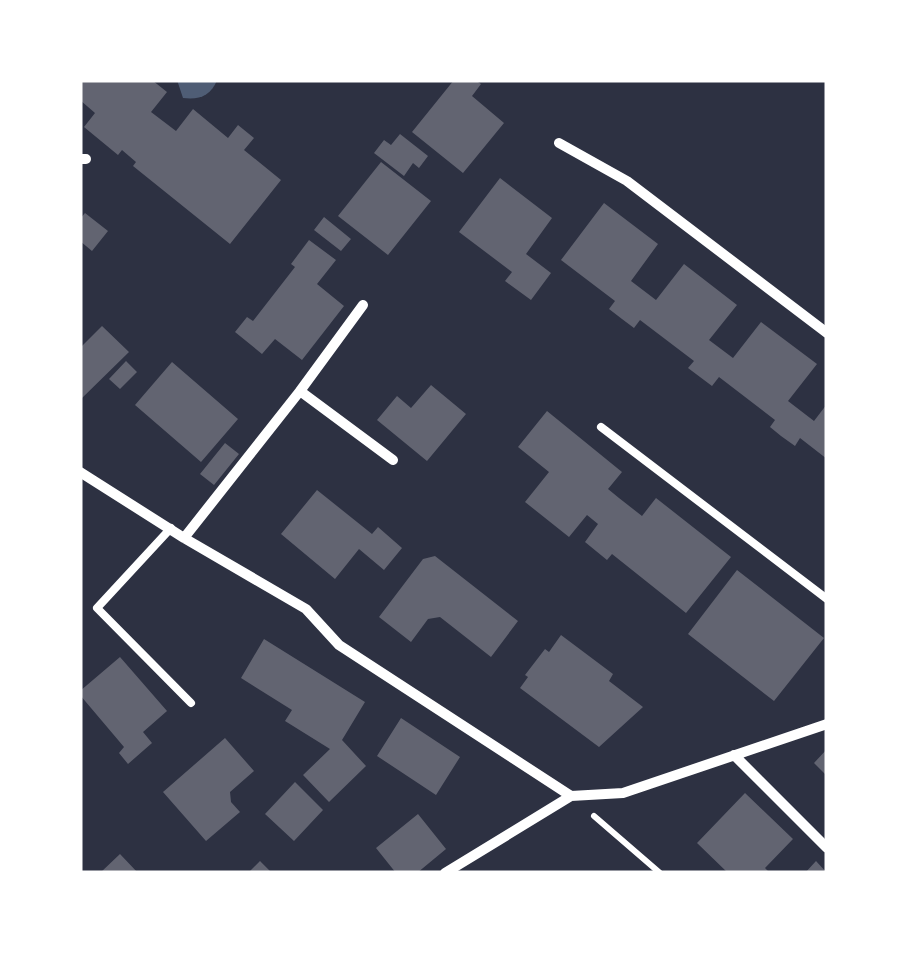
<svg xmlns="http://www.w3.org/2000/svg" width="907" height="953" font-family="Helvetica,sans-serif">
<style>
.water{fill:#4f5d75}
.building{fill:#626471}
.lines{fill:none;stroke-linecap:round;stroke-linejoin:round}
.path{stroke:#fff;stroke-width:6}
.service{stroke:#fff;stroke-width:8}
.minor{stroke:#fff;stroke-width:10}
</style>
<rect width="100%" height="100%" fill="#2d3142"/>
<path class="water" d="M177 80H217C211 96 199 100 183 98Z"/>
<path class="building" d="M80 80H152L167 92 151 112 176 131 193 109 228 138 238 125 254 138 244 150 281 180 230 244 133 166 136 162 122 150 118 155 84 127 95 113 80 100Z
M454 80H475L481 84 472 96 504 123 463 173 412 132Z
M400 134 428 156 419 168 413 163 404 176 374 153 384 140 391 145Z
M381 162 431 201 388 255 338 216Z
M500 178 552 218 526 254 551 273 531 300 505 281 512 272 459 232Z
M604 203 658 244 631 281 656 300 684 264 737 305 709 340 733 358 761 322 817 364 788 401 814 421 827 404V459L800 438 795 446 781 436 770 427 775 420 719 377 712 386 688 368 694 361 640 320 634 328 622 319 609 309 615 301 561 260Z
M85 213 108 231 92 251 80 241V219Z
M324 217 351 239 341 251 314 230Z
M309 240 336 260 317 284 344 306 302 360 275 339 262 354 235 332 247 317 253 321 295 267 291 264Z
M102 326 129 352 80 400V348Z
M126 361 137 372 120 389 109 379Z
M172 362 238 419 201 462 135 405Z
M431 385 466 414 427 461 377 420 397 396 411 408Z
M547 411 622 472 608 489 619 498 642 516 656 498 731 557 686 613 612 554 607 560 585 542 598 524 587 515 569 537 525 502 549 472 518 447Z
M225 443 239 454 214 485 200 474Z
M317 490 372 534 378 527 402 548 384 570 359 549 335 579 281 534Z
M435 556 518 621 491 657 440 617 428 619 411 642 379 617 423 559Z
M737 570 824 638 774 701 688 634Z
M561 635 613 674 609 681 643 707 599 747 520 688 528 677 525 675 545 649 549 652Z
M264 639 365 702 342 740 366 766 329 802 303 775 330 749 285 721 292 710 241 678Z
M120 657 167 711 143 732 152 743 128 764 119 753 124 747 80 695V691Z
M401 718 460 757 436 795 377 756Z
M225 738 254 771 230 792 231 802 240 812 206 841 163 792Z
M827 749V776L814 763Z
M295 782 323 810 294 841 265 814Z
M745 793 793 839 765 868 770 873H728L697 843Z
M418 814 446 849 417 873H396L376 848Z
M120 854 138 873H100Z
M260 861 272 873H248Z
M816 861 827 873H805Z"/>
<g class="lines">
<path class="path" d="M594 816 660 873"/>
<path class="service" d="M601 427 827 599
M171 528 97 608 191 703"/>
<path class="minor" d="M559 143 627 181 827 333
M80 159H86
M300 391 363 305
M80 472 184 538 306 609 339 645 571 796 623 793 827 724
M184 538 300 391 393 460
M734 755 827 848
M445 873 571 796"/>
</g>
<rect width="907" height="953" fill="none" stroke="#ffffff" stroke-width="165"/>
</svg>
